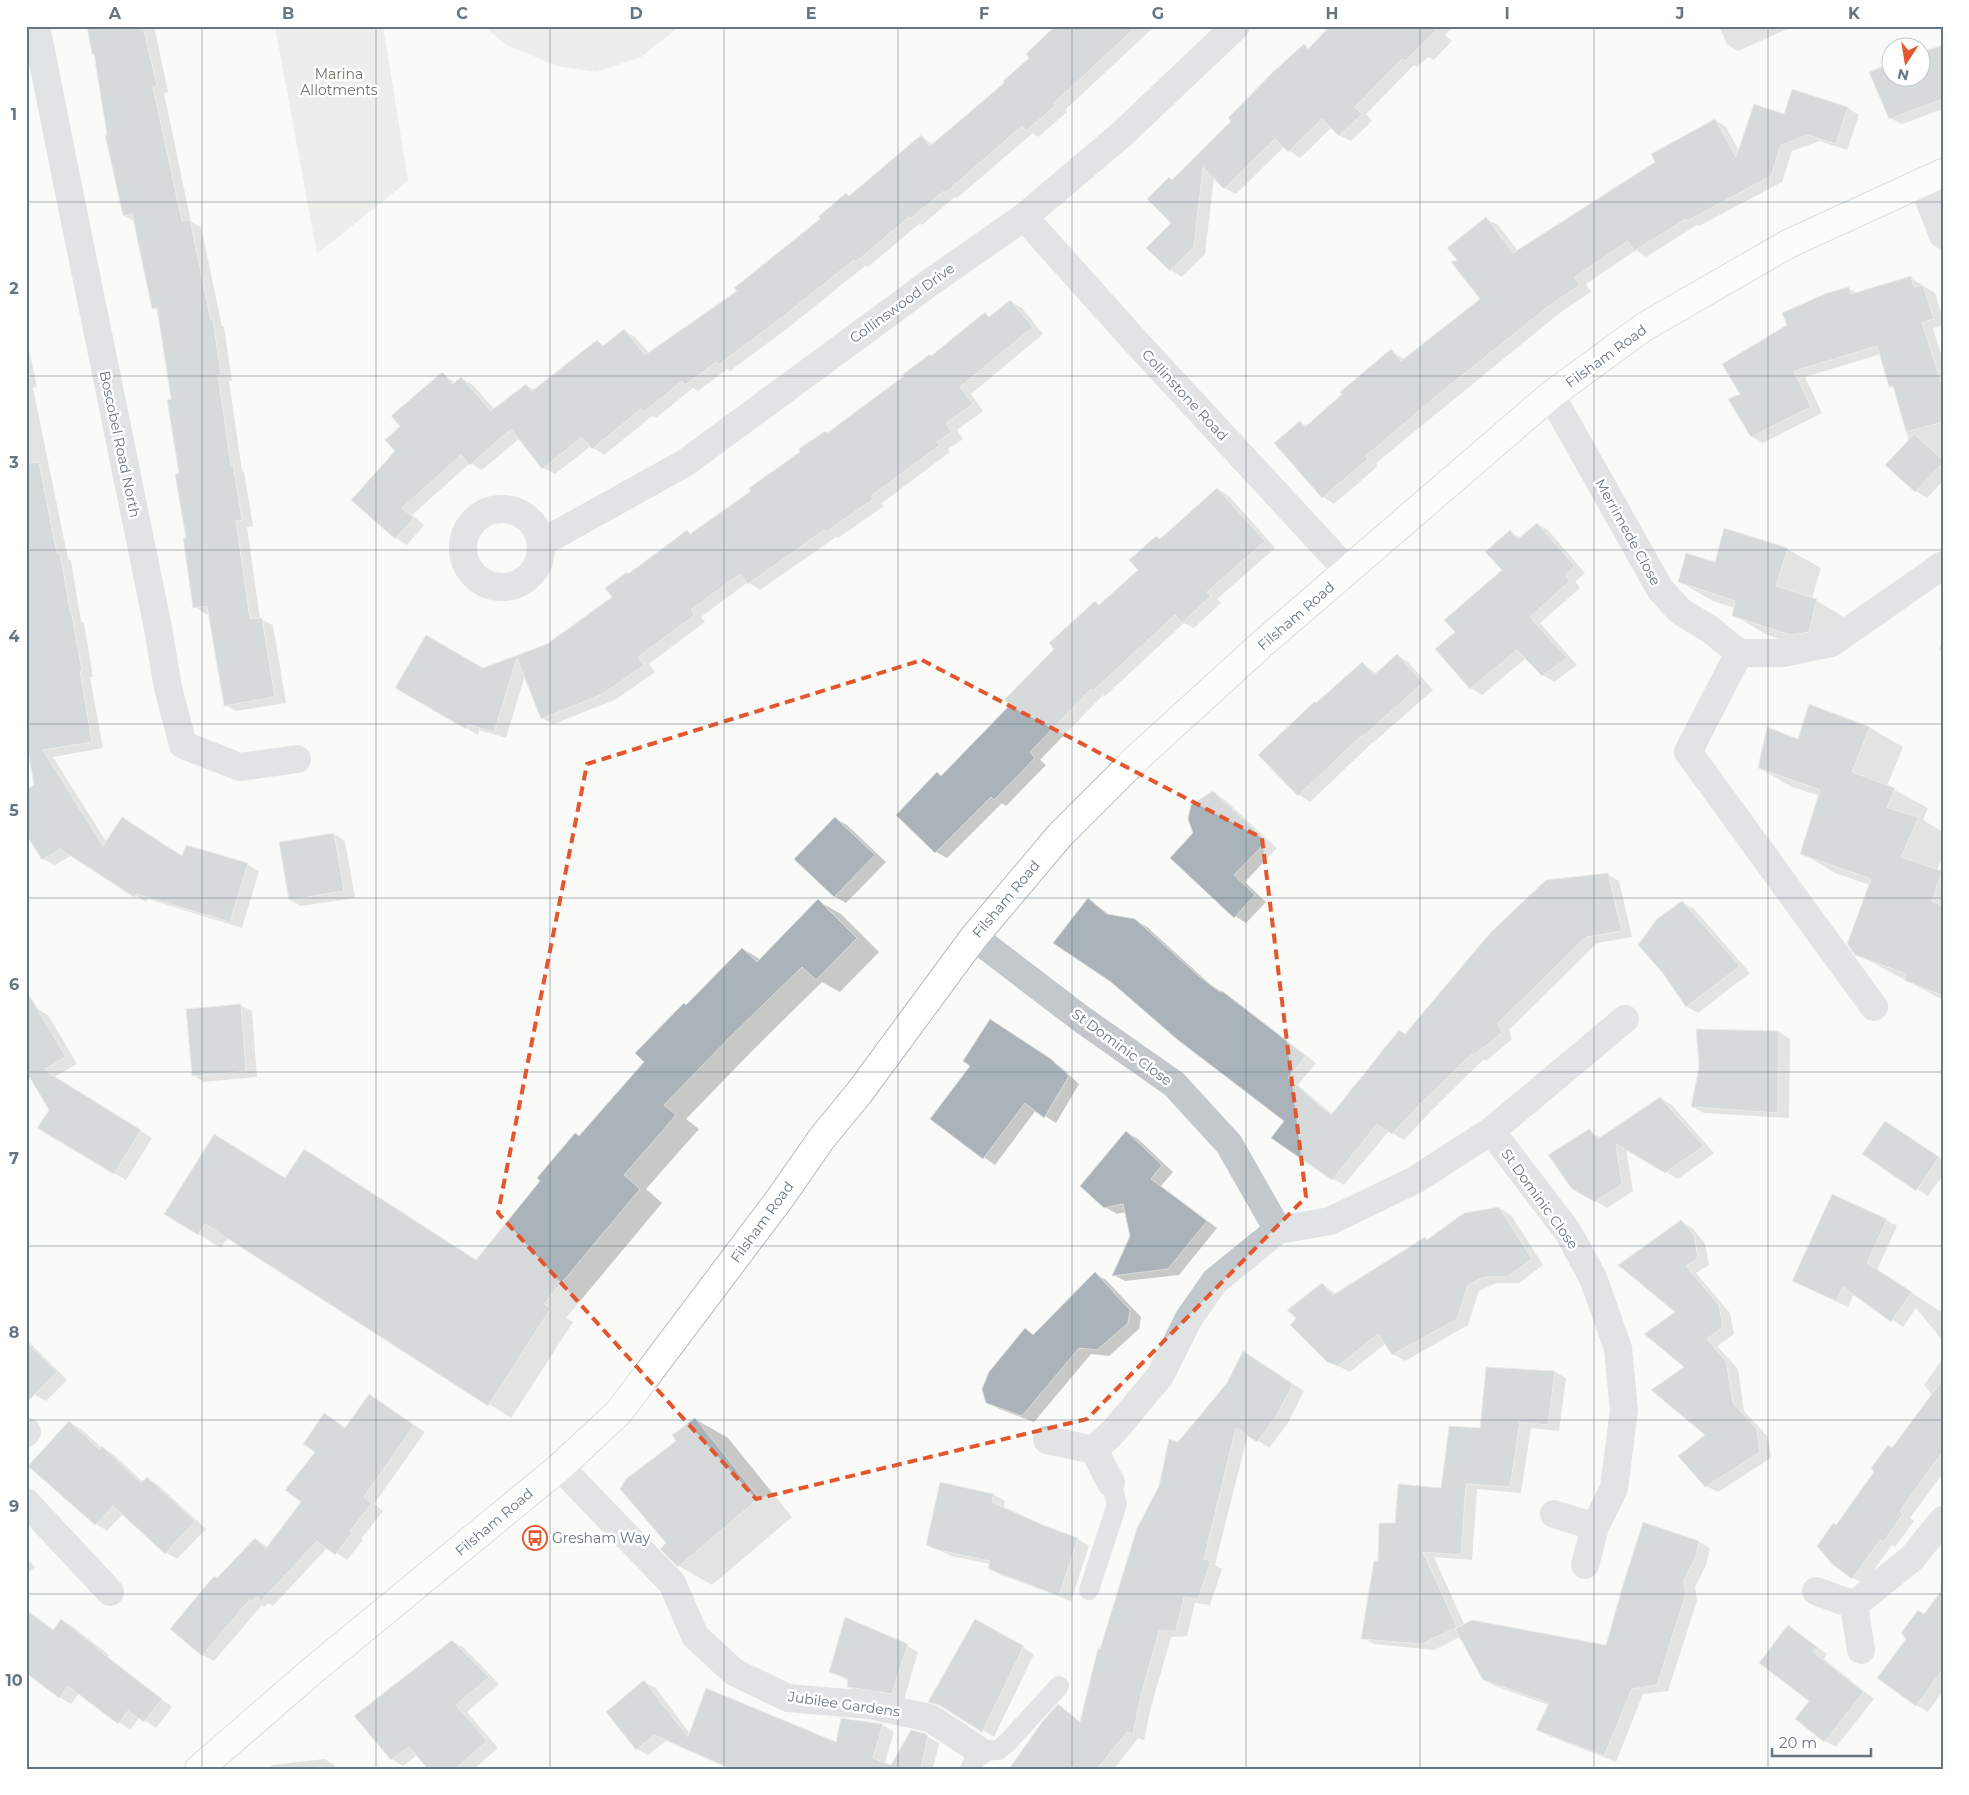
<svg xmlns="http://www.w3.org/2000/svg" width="1969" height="1795" font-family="Montserrat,sans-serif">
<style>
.green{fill:#dadfd7}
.shadow{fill:#0003}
.building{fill:#aab3b9;stroke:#dcdcda}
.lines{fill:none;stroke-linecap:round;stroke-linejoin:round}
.secondary-casing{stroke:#b3babf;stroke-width:30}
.lane{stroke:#c3c8cc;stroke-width:20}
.street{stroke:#c3c8cc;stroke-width:28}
.secondary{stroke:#fff;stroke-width:28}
.marked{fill:none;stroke:#e4572e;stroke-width:4;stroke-dasharray:10 6;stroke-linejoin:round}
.grid{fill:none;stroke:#657683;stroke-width:1;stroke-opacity:0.55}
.labels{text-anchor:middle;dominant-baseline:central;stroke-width:5;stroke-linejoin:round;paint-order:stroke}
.park-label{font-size:14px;fill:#687a64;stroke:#fff}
.street-label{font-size:14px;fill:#657683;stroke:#fff}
.poi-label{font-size:14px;fill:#657683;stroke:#fff;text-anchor:start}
.neatline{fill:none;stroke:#657683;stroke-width:2}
.grid-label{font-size:16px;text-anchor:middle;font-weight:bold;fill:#657683}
</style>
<rect width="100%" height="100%" fill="#fafaf8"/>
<path class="green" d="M275 26H383L408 181 317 254Z
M483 26H680L641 57 596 72 557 66 507 45Z"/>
<path class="shadow" d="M88 26H154L168 92 164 93 191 222 201 227 222 326 224 327 232 381H229L242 471 244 472 253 526 247 527 260 619 273 625 286 703 236 711 225 705 210 613 206 614 195 607 172 400 159 311 153 308 135 222 124 215 95 54Z
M1057 26H1155L1065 110 1067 112 1038 137 1033 133 957 198 955 197 922 225 920 223 868 267 865 266 788 328 730 371 727 369 698 391 693 388 656 418 652 416 604 455 591 446 555 474 543 468 520 438 482 470 470 463 412 515 424 525 407 545 396 538V451L402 426 442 374 456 383 462 379 473 385 495 410 526 385 535 390 597 341 605 346 624 331 635 337 649 353 738 291 922 137 934 145 1006 83 1031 58Z
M1332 26H1454L1445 35 1452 41 1434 60 1428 57 1417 67 1414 65 1366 114 1372 121 1351 141 1339 135 1332 127 1300 158 1284 147 1236 194 1224 188 1214 177 1205 254 1182 277 1171 270 1148 248 1173 223 1172 181 1233 121 1304 45 1310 49Z
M1719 26H1794L1738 51 1727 44Z
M1943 46V109L1902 124 1890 118 1870 71 1892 62V78H1922V54Z
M1848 108 1859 115 1847 150 1820 141 1792 151 1782 182 1699 226 1697 225 1646 257 1636 250 1586 284 1591 292 1561 312 1376 463 1378 466 1334 504 1323 497 1300 422 1308 427 1391 351 1404 359 1481 299 1459 261 1486 219 1498 225 1518 251 1656 162 1715 120 1726 127 1739 151 1785 115Z
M1911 278 1935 293 1943 319V325L1933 328 1943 360V481L1927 498 1916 491 1887 465 1909 441 1895 389 1890 386 1881 354 1805 377 1822 413 1763 443 1751 436 1742 394 1849 289 1857 293Z
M1011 302 1022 308 1043 334 971 394 983 411 957 430 963 439 948 449 950 452 882 503 884 506 838 538 836 537 760 590 748 582 701 617 705 622 649 664 655 672 615 700 553 724 542 718 525 675 506 738 479 730 478 735 397 687 483 670 547 645 613 597 629 575 687 531 692 534 753 492 932 357 985 314 991 318Z
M26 336 37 387 33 388 68 559 71 561 81 621 84 623 93 677H90L103 748 53 757 107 843 183 857 187 846 248 865 259 871 242 928 148 899 146 902 72 855 55 865 43 859 36 785 26 732Z
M1218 489 1229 496 1275 548 1217 599 1221 603 1194 628 1184 623 1105 696 1103 695 1040 760 1046 765 1006 806 1002 803 947 858 936 852 938 774 942 776 1012 705 1095 602 1100 605 1140 570 1161 540Z
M1537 524 1548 530 1585 573 1575 582 1580 588 1540 623 1577 665 1554 682 1543 675 1526 658 1482 695 1471 688 1437 649 1457 632 1503 570 1510 532 1521 538Z
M1787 549 1821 568 1812 598 1849 620 1825 654 1767 635 1734 615 1735 608 1713 601 1680 582Z
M1943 639V652L1939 650Z
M1397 655 1408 662 1433 690 1374 742H1373L1310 802 1299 795 1260 755 1362 663 1377 674Z
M1810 706 1870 728 1903 747 1887 786 1928 808 1923 820 1943 832V857L1937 870 1943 873V1000L1856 954 1870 885 1835 873 1802 853 1820 796 1792 787 1759 768 1799 741Z
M1213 793 1224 799 1277 848 1245 882 1266 902 1246 923 1235 916 1195 834Z
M836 819 847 825 886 862 846 903 834 896Z
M334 834 345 841 355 898 301 906 290 900Z
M1607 874 1619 881 1632 937 1597 943 1509 1030 1512 1039 1486 1061 1484 1059 1433 1109 1404 1140 1389 1131 1344 1185 1333 1179 1286 1121 1089 900 1111 916 1135 920 1147 927 1211 985 1233 999 1316 1063 1298 1085 1333 1115 1406 1036Z
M818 901 841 914 879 952 840 992 822 982 754 1049 686 1119 699 1129 646 1189 662 1203 566 1318 573 1322 511 1418 228 1237 221 1248 166 1214 286 1179 304 1151 478 1261 580 1137 646 1062 686 1006 743 949 761 960Z
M1682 902 1694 909 1750 973 1698 1013 1686 1006 1663 971Z
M240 1005 252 1011 257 1077 204 1082 193 1075Z
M36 1008 48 1015 77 1064 54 1077 152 1138 126 1180 114 1173 50 1110 26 1069Z
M1002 1027 1062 1068 1079 1084 1056 1123 1036 1110 995 1165 931 1119Z
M1779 1032 1790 1039 1789 1118 1704 1113 1692 1107 1700 1067Z
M1660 1098 1672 1105 1714 1153 1678 1179 1626 1149 1633 1191 1607 1208 1573 1188 1589 1131 1600 1137Z
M1896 1129 1943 1160V1175L1928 1196 1863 1154Z
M1126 1132 1138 1139 1173 1172 1161 1186 1217 1228 1179 1275 1125 1281 1114 1275 1131 1236 1126 1212 1117 1214 1105 1207Z
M1499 1208 1511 1215 1543 1265 1519 1283H1496L1479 1291 1468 1325 1405 1361 1393 1354 1386 1343 1350 1372 1328 1361 1322 1284 1336 1294 1425 1238 1429 1240Z
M1886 1220 1897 1226 1877 1270 1943 1313V1341L1916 1308 1903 1327 1854 1294 1848 1307 1805 1287Z
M1681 1222 1692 1228 1705 1243 1709 1265 1696 1273 1730 1313 1734 1334 1717 1346 1738 1369 1744 1411 1768 1437 1771 1458 1718 1492 1706 1486 1707 1435 1686 1367 1677 1312Z
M1095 1274 1106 1280 1141 1317 1139 1329 1109 1356 1091 1354 1034 1422 999 1409 987 1402 1025 1330 1035 1335Z
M26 1339 67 1380 46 1401 35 1395 26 1386Z
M1943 1358V1473L1910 1518 1914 1521 1895 1547 1892 1545 1864 1584 1853 1578 1836 1526 1932 1395 1924 1385Z
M1255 1359 1304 1391 1288 1423 1269 1448 1248 1434 1215 1565 1222 1569 1210 1605 1195 1603 1187 1636 1171 1637 1151 1707 1144 1740 1138 1738 1114 1769H1011L1059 1706 1081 1722 1101 1650 1160 1487 1179 1444Z
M1488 1368 1555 1372 1566 1378 1559 1431 1531 1428 1521 1493 1477 1489 1472 1560 1434 1557 1465 1626 1607 1647 1699 1542 1710 1548 1706 1565 1695 1587 1697 1601 1668 1691 1643 1694 1616 1762 1549 1736 1538 1729 1549 1705 1495 1686 1484 1679 1460 1637 1434 1650 1374 1644 1363 1638 1379 1562 1396 1524 1442 1489 1481 1430Z
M370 1395 425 1432 374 1504 383 1511 361 1539 363 1540 347 1560 328 1547 273 1606 268 1603 264 1607 262 1605 214 1661 203 1655 172 1629 255 1539 268 1547 303 1502 325 1415 346 1428Z
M695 1419 728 1438 792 1517 712 1585 679 1566 667 1543 678 1441Z
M70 1423 81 1429 102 1448 113 1454 143 1482 147 1478 158 1485 206 1529 177 1559 166 1553 124 1513 107 1531 96 1524 30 1466Z
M941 1483 994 1495 1005 1501 1004 1508 1042 1526 1078 1539 1089 1546 1071 1601 1001 1575 990 1569 991 1564 951 1556 928 1544Z
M26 1557 35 1567 26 1575Z
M1943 1591V1691L1928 1712 1916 1705 1925 1616Z
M26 1609 54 1630 62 1620 73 1627 109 1655 107 1657 172 1707 156 1728 140 1717 130 1730 79 1693 71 1704 59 1697 26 1671Z
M976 1621 1034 1654 994 1737 950 1710 930 1701Z
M1788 1626 1827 1654 1824 1659 1874 1699 1836 1747 1825 1741Z
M452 1641 464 1648 499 1684 467 1712 498 1748 474 1769H430L417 1755 403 1766 392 1759Z
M907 1646 918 1652 904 1700 860 1693 848 1687 849 1681 830 1671Z
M644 1682 656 1688 690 1734 837 1744 842 1720 883 1725 894 1732 883 1769H730L666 1741 648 1755 637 1749Z
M923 1734 939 1743 933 1769H890Z
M325 1759 334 1765 335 1769H272L271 1765Z"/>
<path class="building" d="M87 26H143L157 86 153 87 182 221 190 220 211 320 213 319 221 375H218L231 465 233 464 242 520 236 521 250 619 262 618 275 697 224 706 207 606 193 608 183 538H186L175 474 179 473 167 400 171 399 157 308 152 309 132 214 123 216 105 135H107L94 54H92Z
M1055 26H1137L1054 103 1056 105 1026 131 1022 126 945 193 944 191 910 219 909 217 856 262 854 260 776 322 718 365 716 362 685 385 682 381 644 412 641 409 592 449 582 437 542 469 511 429 470 465 461 455 402 508 414 518 395 539 351 500 395 451 385 440 400 426 391 416 442 372 453 384 461 377 491 411 526 384 532 391 597 340 603 346 624 329 645 355 737 291 734 288 820 219 818 217 846 193 849 196 921 135 930 146 1004 83 1003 81 1029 58 1026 54Z
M1330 26H1441L1405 61 1402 59 1355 107 1362 114 1339 136 1322 119 1288 152 1275 139 1224 189 1203 167 1194 247 1170 271 1146 248 1171 223 1147 199 1169 177 1172 180 1231 121 1228 118 1273 72 1304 44 1308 49Z
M1943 45V99L1889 119 1869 72 1892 64V78H1922V52Z
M1792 89 1848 107 1836 144 1808 135 1781 145 1771 176 1687 221 1686 219 1634 251 1628 241 1575 277 1580 285 1549 306 1440 393 1366 456 1368 459 1322 498 1274 443 1300 421 1305 427 1342 394 1340 392 1391 349 1401 361 1480 299 1451 262 1457 260 1447 248 1486 217 1513 253 1655 162 1651 154 1715 119 1736 157 1754 104 1784 114Z
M1911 276 1914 287 1923 285 1934 319 1922 322 1943 388V422L1906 432 1893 386 1889 387 1877 346 1794 371 1811 407 1751 437 1728 399 1740 394 1722 364 1787 325 1782 313 1827 293 1849 287 1851 294Z
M1010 300 1033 327 960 387 973 404 946 423 952 432 937 442 940 445 871 496 873 499 826 532 824 530 748 584 740 574 691 610 695 615 638 657 644 665 603 694 541 719 517 658 494 733 468 724 466 729 395 688 426 635 483 668 547 644 612 597 605 588 627 572 628 574 687 530 690 534 751 491 749 488 800 452 799 449 825 431 827 433 904 376 903 374 930 354 931 356 985 312 989 317Z
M1914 434 1943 460V463L1915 492 1885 465Z
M39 462 57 554 60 553 71 615H72L82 671H80L92 742 43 750 103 846 122 817 182 856 186 845 248 863 230 922 136 894 134 897 60 849 42 860 26 834V790L34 785 26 740V463Z
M1217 488 1265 541 1207 592 1211 596 1182 623 1175 615 1093 691 1091 689 1030 752 1035 758 994 800 991 797 935 853 896 815 937 772 941 776 1010 705 1004 700 1054 649 1049 643 1095 601 1099 605 1138 570 1129 560 1156 536 1160 539Z
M1537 523 1575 566 1565 575 1570 581 1530 617 1567 658 1542 676 1517 650 1470 689 1435 649 1455 632 1444 620 1502 570 1485 552 1510 530 1518 539Z
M1724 528 1788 548 1776 586 1817 599 1809 632 1790 635 1732 616 1735 601 1678 582 1686 553 1715 562Z
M1397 654 1423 683 1362 737 1361 736 1298 796 1258 755 1315 701 1316 703 1362 662 1374 675Z
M1809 704 1870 727 1852 772 1895 788 1887 808 1919 817 1901 857 1942 871 1932 902 1943 905V996L1904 980 1906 974 1855 955 1847 944 1871 879 1800 854 1820 790 1758 768 1767 727 1798 739Z
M1213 791 1267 841 1234 875 1255 895 1234 918 1170 858 1193 833 1188 819 1191 805Z
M835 817 875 855 834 897 794 859Z
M334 833 344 891 289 900 279 842Z
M1608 873 1622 931 1586 937 1498 1023 1502 1033 1474 1055 1472 1054 1421 1103 1392 1134 1377 1124 1332 1180 1271 1138 1284 1121 1178 1040 1111 982 1053 943 1088 898 1107 914 1135 919 1200 977 1220 992 1222 991 1306 1056 1288 1078 1331 1115 1399 1030 1405 1034 1491 932 1546 880Z
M818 899 857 938 816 980 802 967 731 1036 664 1105 676 1115 624 1175 640 1189 544 1304 551 1308 488 1406 205 1224 198 1235 164 1214 214 1134 285 1178 304 1149 476 1260 540 1181 537 1178 575 1133 579 1136 644 1062 635 1053 684 1003 686 1005 742 948 757 962Z
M1682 901 1740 966 1686 1007 1662 972 1638 945 1657 919Z
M26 990 66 1057 44 1070 141 1130 114 1174 37 1128 49 1110 30 1078 26 1081Z
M241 1004 246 1071 192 1076 186 1009Z
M990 1019 1051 1059 1069 1076 1044 1118 1025 1103 983 1159 930 1119 970 1066 963 1061Z
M1696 1029 1779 1031 1778 1113 1691 1107 1699 1067Z
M1660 1097 1704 1146 1665 1173 1616 1144 1622 1184 1595 1202 1572 1189 1548 1155 1589 1129 1598 1139Z
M1885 1121 1939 1157 1916 1191 1862 1154Z
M1126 1131 1162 1165 1151 1179 1207 1221 1168 1269 1112 1276 1130 1236 1123 1204 1104 1208 1080 1186Z
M1832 1194 1887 1219 1867 1263 1912 1292 1891 1322 1843 1287 1836 1301 1792 1281Z
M1499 1207 1532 1259 1507 1277H1484L1468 1285 1457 1319 1392 1355 1378 1334 1338 1366 1327 1362 1290 1325 1296 1318 1287 1310 1322 1283 1333 1295 1425 1237 1427 1240 1464 1213Z
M1681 1220 1694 1235 1698 1258 1686 1266 1719 1305 1723 1327 1707 1339 1726 1361 1733 1403 1757 1429 1760 1452 1705 1487 1678 1456 1705 1435 1651 1390 1684 1367 1644 1334 1675 1312 1618 1265Z
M1095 1272 1130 1310 1128 1323 1097 1350 1079 1348 1022 1416 986 1403 982 1389 989 1372 1025 1328 1033 1335Z
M26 1342 57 1372 26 1403Z
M1243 1351 1293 1384 1276 1417 1257 1442 1236 1428 1204 1559 1211 1561 1198 1599 1184 1597 1176 1631H1159L1140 1700 1133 1734 1127 1732 1097 1769H1009L1042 1722 1058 1704 1080 1722 1098 1648 1100 1649 1137 1528 1159 1486 1169 1439 1178 1442 1227 1383Z
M1486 1367 1555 1371 1548 1425 1520 1422 1510 1487 1466 1484 1461 1555 1423 1552 1457 1627 1422 1644 1361 1639 1374 1561H1378L1379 1523H1395L1398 1484 1441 1488 1449 1426 1480 1428Z
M1943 1379V1451L1900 1511 1903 1514 1883 1542 1880 1540 1852 1579 1832 1564 1817 1546 1833 1523 1836 1525 1874 1472 1871 1468 1888 1445 1892 1448Z
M369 1394 414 1425 364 1497 372 1503 350 1531 352 1533 335 1555 317 1541 261 1601 257 1597 252 1601 250 1599 202 1656 170 1629 214 1576 217 1578 255 1538 266 1548 301 1502 285 1490 315 1452 303 1444 324 1413 345 1428Z
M695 1418 759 1498 678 1567 660 1549 666 1543 620 1489 626 1479 676 1441 672 1435Z
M69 1421 99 1449 102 1446 141 1483 147 1477 195 1521 165 1554 113 1506 95 1525 28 1466Z
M940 1482 994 1494 992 1502 1043 1525 1078 1538 1059 1596 988 1569 990 1561 938 1550 926 1545Z
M1643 1522 1699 1541 1695 1559 1684 1580 1686 1594 1657 1685 1632 1689 1604 1756 1536 1730 1549 1703 1483 1680 1455 1629 1472 1620 1606 1645 1623 1585Z
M1943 1589V1669L1916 1706 1877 1678 1906 1639 1901 1633 1918 1610 1924 1614Z
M26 1610 53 1630 61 1619 98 1648 97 1649 162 1699 144 1722 128 1711 118 1724 68 1686 59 1698 26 1673Z
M845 1617 908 1644 892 1694 847 1687 848 1679 829 1672Z
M975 1619 1024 1646 982 1732 939 1705 928 1702Z
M1788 1625 1817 1647 1813 1652 1864 1692 1824 1742 1795 1719 1809 1701 1759 1663Z
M452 1640 489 1677 456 1705 487 1741 455 1769H428L409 1747 391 1760 354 1716Z
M644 1680 688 1737 706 1688 836 1742 841 1718 883 1724 873 1758 891 1765 911 1730 924 1733 928 1736 921 1769H731L654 1735 636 1750 606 1712Z"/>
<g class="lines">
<defs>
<path id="secondary" d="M199 1769 312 1671 560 1467 619 1412 781 1197 822 1138 859 1093 974 937 1060 835 1138 757 1262 644 1551 395 1644 327 1788 244 1943 173"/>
</defs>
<use href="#secondary" class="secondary-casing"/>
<path class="lane" d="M1089 1590 1117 1504 1111 1483
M970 1769 980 1751 998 1750 1007 1743 1059 1686"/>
<path class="street" d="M36 26 63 162 158 628 168 688 183 745 240 767 297 759
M1922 182 1943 235
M1024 217 1136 342 1348 571
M1551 395 1660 589 1680 611 1711 630 1739 653H1783L1831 643 1943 565
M463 548a39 39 0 1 1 78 0a39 39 0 1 1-78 0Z
M541 543 685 463 935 279 1024 217 1122 134 1236 26
M1739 653 1688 752 1874 1007
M974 937 1080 1018 1174 1084 1229 1144 1278 1230
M1491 1131 1568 1232 1593 1278 1618 1348 1624 1410 1614 1488 1595 1527 1585 1565
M26 1433 27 1432
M1047 1440 1094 1450 1114 1431 1160 1376 1189 1318 1215 1281 1278 1230 1330 1221 1415 1180 1491 1131 1625 1019
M1094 1450 1111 1483
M560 1467 672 1583 695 1636 734 1672 788 1698 869 1705 930 1718 980 1751
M26 1502 110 1592
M1554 1514 1595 1527
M1816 1591 1854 1605
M1861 1650 1854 1605 1912 1558 1943 1520"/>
<use href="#secondary" class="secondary"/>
</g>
<path d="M0 0H1969V1795H0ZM922 660 1262 838 1306 1197 1087 1419 756 1499 498 1213 587 764Z" fill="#fafaf8" fill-opacity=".55" fill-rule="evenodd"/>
<path class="marked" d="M922 660 1262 838 1306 1197 1087 1419 756 1499 498 1213 587 764Z"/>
<path class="grid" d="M202 26V1769M376 26V1769M550 26V1769M724 26V1769M898 26V1769M1072 26V1769M1246 26V1769M1420 26V1769M1594 26V1769M1768 26V1769M26 202H1943M26 376H1943M26 550H1943M26 724H1943M26 898H1943M26 1072H1943M26 1246H1943M26 1420H1943M26 1594H1943"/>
<defs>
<symbol id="bus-ring" viewBox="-11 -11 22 22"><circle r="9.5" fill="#fff" stroke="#e4572e" stroke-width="1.5"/><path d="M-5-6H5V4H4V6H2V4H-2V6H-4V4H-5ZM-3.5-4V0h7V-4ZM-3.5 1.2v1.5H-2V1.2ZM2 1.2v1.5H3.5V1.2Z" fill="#e4572e"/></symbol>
</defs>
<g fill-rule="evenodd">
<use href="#bus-ring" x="521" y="1524" width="28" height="28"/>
</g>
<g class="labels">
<g class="park-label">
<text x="339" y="74">Marina<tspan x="339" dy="16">Allotments</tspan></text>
</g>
<g class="street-label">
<text transform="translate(902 303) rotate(-36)">Collinswood Drive</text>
<text transform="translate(1606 356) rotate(-36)">Filsham Road</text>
<text transform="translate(1185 395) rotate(47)">Collinstone Road</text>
<text transform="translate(120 444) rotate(78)">Boscobel Road North</text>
<text transform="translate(1628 532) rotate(61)">Merrimede Close</text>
<text transform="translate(1296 616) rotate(-41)">Filsham Road</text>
<text transform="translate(1006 899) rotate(-50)">Filsham Road</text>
<text transform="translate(1122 1047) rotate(36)">St Dominic Close</text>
<text transform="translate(1540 1199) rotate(54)">St Dominic Close</text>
<text transform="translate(762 1222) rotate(-54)">Filsham Road</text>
<text transform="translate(494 1522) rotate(-40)">Filsham Road</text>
<text transform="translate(844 1704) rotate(8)">Jubilee Gardens</text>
</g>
<g class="poi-label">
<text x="552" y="1538">Gresham Way</text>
</g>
</g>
<rect width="1969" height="1795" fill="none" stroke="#ffffff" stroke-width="55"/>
<g transform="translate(1906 62) rotate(192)"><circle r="24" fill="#ffffff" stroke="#c1c8cd"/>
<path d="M0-4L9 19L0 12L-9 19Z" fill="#e4572e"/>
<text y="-8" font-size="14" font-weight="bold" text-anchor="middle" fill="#657683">N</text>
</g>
<path d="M1772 1748v8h99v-8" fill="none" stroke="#657683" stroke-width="2.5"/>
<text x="1779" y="1748" font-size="15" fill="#657683" stroke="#ffffff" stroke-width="4" paint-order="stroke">20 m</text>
<rect x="28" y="28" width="1914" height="1740" class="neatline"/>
<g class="grid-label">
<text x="115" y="19">A</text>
<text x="288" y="19">B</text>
<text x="462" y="19">C</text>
<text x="636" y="19">D</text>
<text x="811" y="19">E</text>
<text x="984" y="19">F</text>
<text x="1158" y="19">G</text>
<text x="1332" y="19">H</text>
<text x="1507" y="19">I</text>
<text x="1680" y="19">J</text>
<text x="1854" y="19">K</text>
<text x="14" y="120">1</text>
<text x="14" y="294">2</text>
<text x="14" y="468">3</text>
<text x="14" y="642">4</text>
<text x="14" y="816">5</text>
<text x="14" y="990">6</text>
<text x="14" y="1164">7</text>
<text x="14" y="1338">8</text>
<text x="14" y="1512">9</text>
<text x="14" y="1686">10</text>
</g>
</svg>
